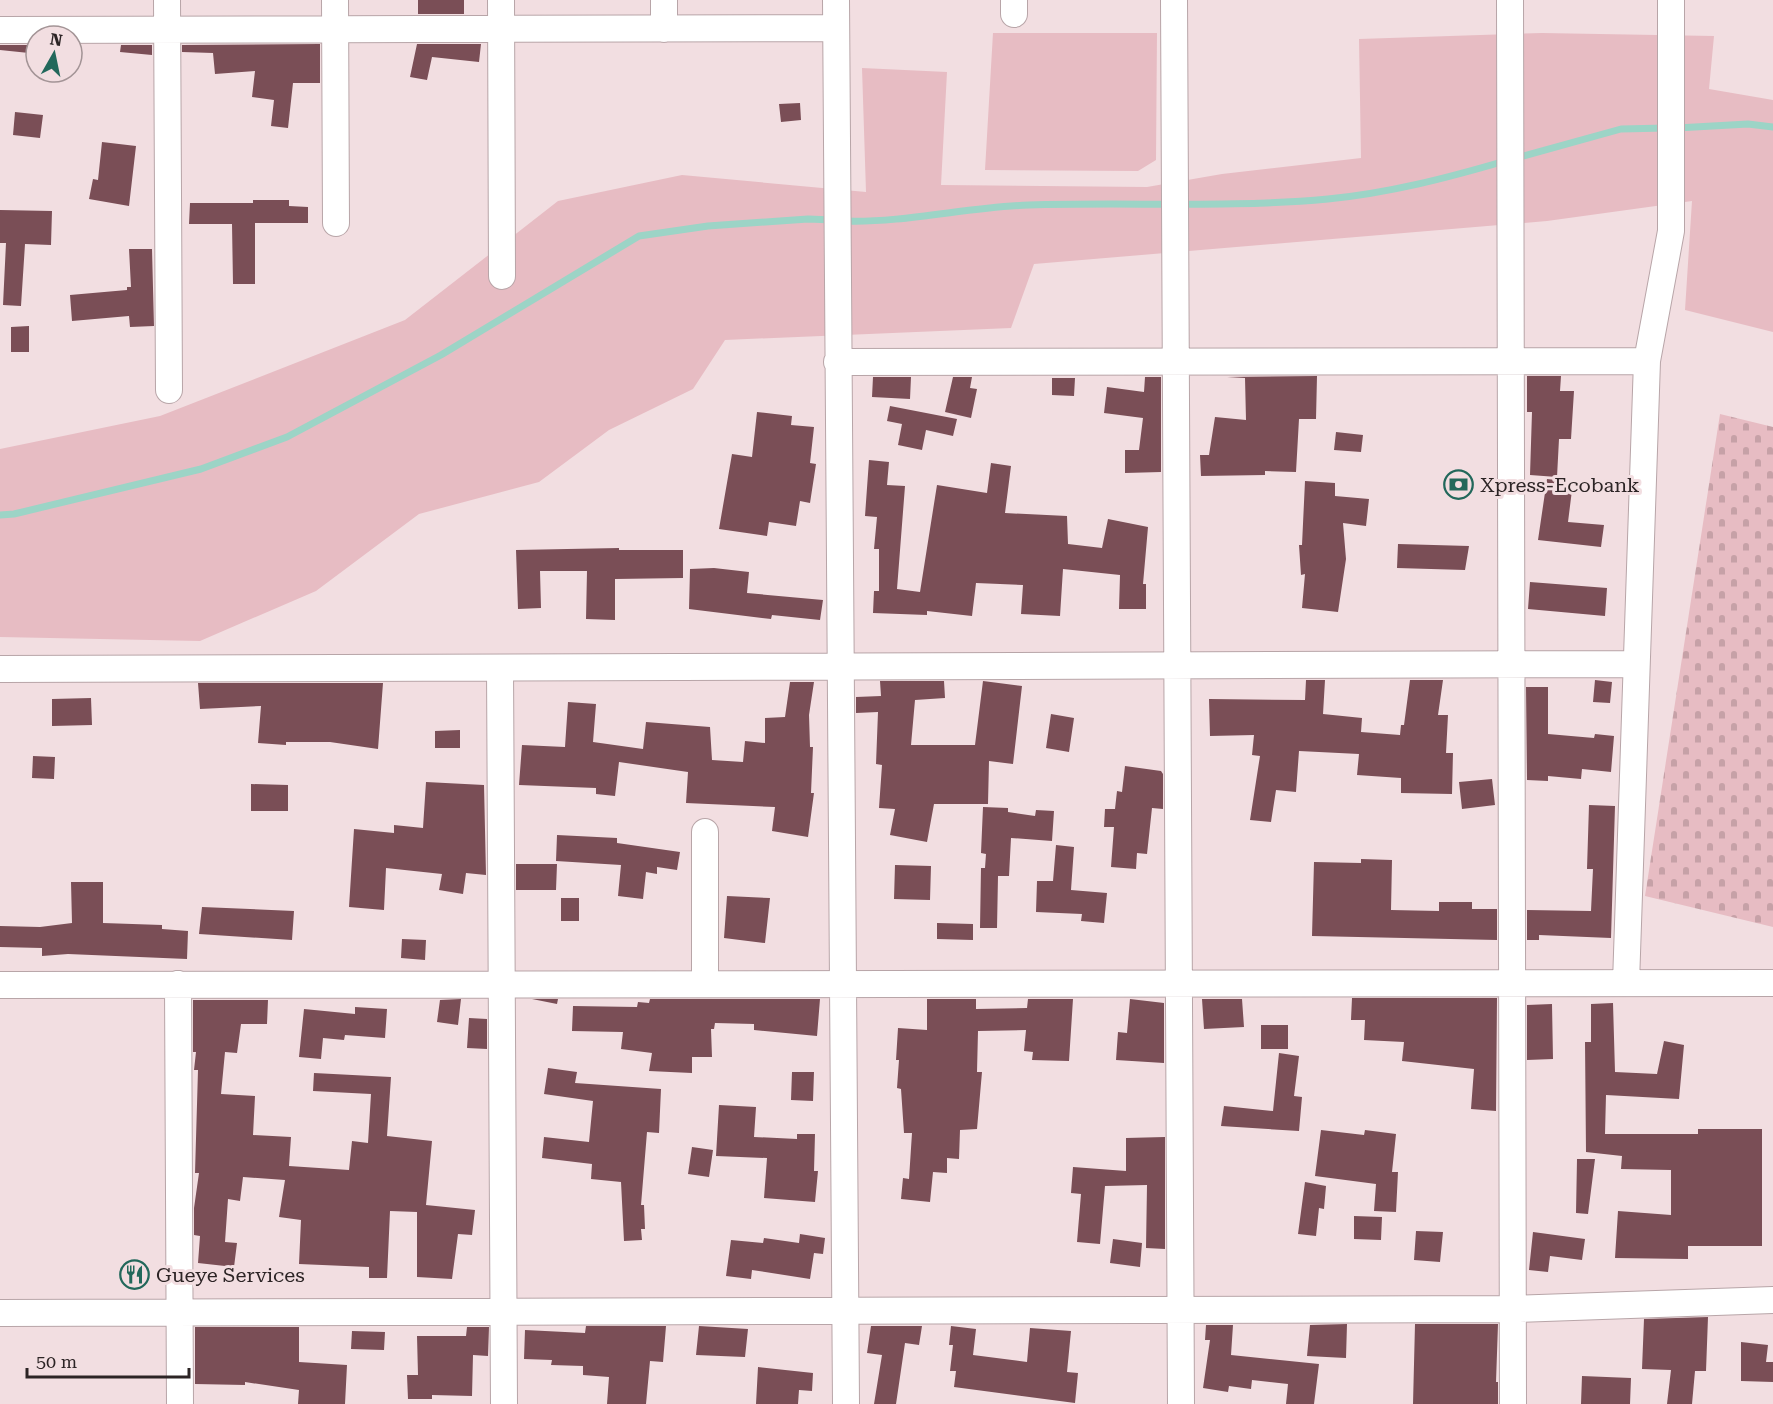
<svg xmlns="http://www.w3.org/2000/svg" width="1773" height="1404" font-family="'Roboto Serif',serif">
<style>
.green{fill:#e7bcc3}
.cemetery{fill:url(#cemetery-stones)}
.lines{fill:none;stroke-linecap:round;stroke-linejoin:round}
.stream{stroke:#9cd4c6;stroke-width:7}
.building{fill:#7a4e56}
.minor-casing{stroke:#b8a5a8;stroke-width:28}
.minor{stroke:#fff;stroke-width:26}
.labels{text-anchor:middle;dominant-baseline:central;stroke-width:6;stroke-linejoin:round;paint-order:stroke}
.poi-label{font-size:20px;fill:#2c2425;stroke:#f2dee1;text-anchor:start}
</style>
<defs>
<pattern id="cemetery-stones" width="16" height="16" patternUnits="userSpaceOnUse" patternTransform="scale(1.5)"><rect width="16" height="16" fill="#e7bcc3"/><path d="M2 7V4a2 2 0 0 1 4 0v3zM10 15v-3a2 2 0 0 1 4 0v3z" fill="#c6a1a7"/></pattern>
</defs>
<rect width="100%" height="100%" fill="#f2dee1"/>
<path class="green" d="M993 33H1157L1156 160 1138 171 985 170Z
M1542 33 1714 36 1709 89 1773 100V332L1685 310 1692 201 1547 221 1034 264 1011 328 725 340 693 389 609 430 539 482 419 514 316 591 200 641 0 637V449L160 416 405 320 558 201 682 175 866 192 862 68 947 72 941 185 1147 187 1222 174 1361 158 1359 39Z"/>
<path class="cemetery" d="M1720 414 1773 427V927L1645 896Z"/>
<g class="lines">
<path class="stream" d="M1677 128 1748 124 1773 127
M1516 158 1621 129 1666 128
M844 221C906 223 967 207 1029 205 1128 202 1229 208 1328 199 1389 193 1447 178 1505 161
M0 515 14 514 201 469 287 437 441 355 639 236 708 226 808 219 833 220"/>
</g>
<path class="building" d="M418 0H464V14H418Z
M320 44V83H293L288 128 271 126 274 100 252 97 255 71 215 74 213 53 182 52V45Z
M417 44H481L479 62 432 57 427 80 410 77Z
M0 45H29V53L0 50Z
M121 45H152V55L120 52Z
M800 103 801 120 781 122 779 104Z
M15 112 43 115 40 138 13 135Z
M102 142 136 146 129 206 89 199 93 179 98 180Z
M253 200H289V206L308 207V223H255V284H233L232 224H189L190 203H253Z
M0 210 52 211 51 245 25 244 21 306 3 305 6 243H0Z
M129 249H152L154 326 130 327 129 316 72 321 70 295 127 290V287H131Z
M29 326V352H11V327Z
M1317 376 1316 419H1299L1296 472 1265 471V475L1201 476 1200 455H1209L1215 417 1246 420 1245 378 1227 377Z
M1527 376H1561L1560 391H1574L1571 439H1559L1557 477 1530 475 1532 412H1527Z
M873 377H911L910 399 872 397Z
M953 377H972L970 388 977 389 971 418 945 412Z
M1145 377H1161V472L1125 473V450H1139L1143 418 1104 413 1107 387 1144 392Z
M1052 378H1075L1074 396 1052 395Z
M890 406 957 419 953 436 926 430 922 450 898 445 902 424 887 421Z
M757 412 792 416 791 425 814 427 810 463 816 464 810 503 800 501 796 526 769 522 767 536 719 529 732 454 752 457Z
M1336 432 1363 435 1361 452 1334 450Z
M869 460 889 462 887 485 905 486 897 589 920 592 937 485 987 493 991 463 1011 466 1005 513 1067 516 1068 544 1102 548 1108 519 1148 527 1143 584H1146V609H1119L1120 575 1063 569 1060 616 1021 614 1023 585 976 583 972 616 927 611V615L873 613 874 591H879V549H874L877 517 865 516Z
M1547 479 1573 482 1568 522 1604 525 1601 547 1538 540Z
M1305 481 1335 483V496L1369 499 1366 526 1343 523 1346 559 1338 612 1302 608 1305 574 1301 575 1299 545H1302Z
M1398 544 1469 546 1465 570 1397 568Z
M619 548V550H683V578L615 579V620L586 619 587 571H540L541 608 518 609 516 550Z
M714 568 749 572 747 593 823 600 820 620 772 615 771 619 689 609 690 569Z
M1530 582 1607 588 1605 616 1528 609Z
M1306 680H1325L1323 714 1362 718 1361 732 1400 735 1401 725H1404L1410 680H1443L1438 715H1448L1446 753H1453L1452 794 1401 793V778L1357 775 1359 754 1299 751 1296 792 1276 790 1271 822 1250 820 1260 756 1252 755 1254 735 1210 736 1209 699 1305 700Z
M1595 680 1612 682 1610 703 1593 702Z
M880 681H944L945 698 915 700 911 745H975L983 681 1022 686 1013 764 989 761 988 804H934L927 842 890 835 895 809 879 808 882 765 876 764 878 712 856 713V697L881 696Z
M790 682H814L809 715 810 747H813L811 793H814L808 837 772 831 775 807 686 803 688 772 619 762 615 796 596 794V788L519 785 522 745 565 747 568 702 596 704 593 742 643 749 646 722 710 727 712 760 743 762 745 741 765 743V718L785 717Z
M198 683H383L378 749 330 742H286V745L258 743 261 706 200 709Z
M1526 687H1548V734L1594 738 1595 734 1614 736 1611 772 1582 769 1581 779 1548 776V781L1527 780Z
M91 698 92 725 52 726V699Z
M1051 714 1074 718 1069 752 1046 748Z
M460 730V748H435V731Z
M33 756 55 757 54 779 32 778Z
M1125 766 1161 771 1163 774V809L1152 808 1147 854 1137 853 1136 869 1111 867 1114 827H1104L1105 809H1115L1117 791 1122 792Z
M1492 779 1495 805 1462 809 1459 782Z
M426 782 484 785 486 875 466 873 463 894 439 890 442 874 386 868 384 910 349 907 354 829 394 833V825L423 828Z
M251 784 288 785V811H251Z
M1589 805 1615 806 1611 938 1539 935V940H1527V910L1591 911 1593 869H1587Z
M983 807 1008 808V812L1035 816 1036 810 1054 811 1052 841 1011 838 1009 876H998L997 928H980L981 868H985L986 854 981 853Z
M557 835 617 838V843L680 852 677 870 657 867V874L646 872 643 899 618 896 621 865 556 861Z
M1056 845 1074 847 1071 890 1107 893 1104 923 1081 921 1082 914 1036 912 1037 881H1053Z
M1361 859 1392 860 1391 910 1439 911V902H1472V909H1497V940L1312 936 1314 862 1361 863Z
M516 864H557L556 890H516Z
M895 865 931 866 930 900 894 899Z
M71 882H103V923L162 925V929L188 931 187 959 68 954 42 956V948L0 947V926L40 927 72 923Z
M727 896 770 898 765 943 724 938Z
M561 898H579V921H561Z
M202 907 294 911 292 940 199 934Z
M937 923 973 924V940L937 939Z
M402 939 426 940 425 960 401 958Z
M1352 998H1497L1496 1111 1471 1109 1474 1069 1402 1061 1404 1042 1364 1040 1365 1020H1351Z
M461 999 458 1025 437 1022 440 1000Z
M532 999H558L557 1004Z
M650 999H820L817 1036 754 1030V1024L715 1023 714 1029H711L712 1057H692V1073L649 1071 652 1053 621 1049 623 1032 572 1031 573 1006 637 1007 638 1002 649 1003Z
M927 999H976V1009L1027 1008 1028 999H1073L1069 1061 1032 1060 1033 1052 1024 1051 1026 1030 978 1031 977 1072H982L977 1129 960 1130 959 1159 947 1158V1173L933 1172 930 1202 901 1199 903 1178 909 1179 912 1133H904L901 1089 897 1088 899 1060H896L898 1028 927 1030Z
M1130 999 1164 1003V1063L1116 1060 1118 1032 1127 1033Z
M1202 999H1242L1244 1027 1204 1029Z
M193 1000H268L267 1024H241L237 1053 225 1052 221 1094 255 1096 253 1135 291 1137 289 1166 349 1170 352 1141 368 1143 371 1094 313 1091 314 1073 391 1077 387 1136 432 1141 426 1205 475 1210 472 1235 458 1234 452 1279 417 1277V1212L390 1211 387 1278H369V1267L299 1264 301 1220 279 1217 285 1180 243 1177 240 1201 228 1199 225 1242 237 1243 234 1267 198 1263 200 1236 194 1235V1208L199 1173H195L198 1070H194L196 1052H193Z
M1613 1003 1615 1072 1657 1074 1664 1041 1684 1045 1679 1099 1606 1095 1605 1134H1698V1129H1762V1246H1688V1259L1615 1258 1618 1211 1671 1215V1170L1621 1169 1622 1156 1586 1152 1585 1042H1591V1004Z
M1552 1004 1553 1059 1527 1060V1005Z
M355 1007 387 1009 385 1038 345 1035 344 1040 323 1038 321 1059 299 1057 304 1009 355 1014Z
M469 1018 487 1019V1049L467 1048Z
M1261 1025H1288V1049H1261Z
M1279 1053 1299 1056 1294 1096 1302 1097 1299 1131 1221 1126 1224 1106 1273 1111Z
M548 1068 577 1072 575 1083 661 1089 659 1133 647 1132 641 1205H644L645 1229H641L642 1240 624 1241 621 1182 591 1179 592 1164 542 1158 544 1137 589 1142 593 1101 544 1094Z
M792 1072H814L813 1101 791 1100Z
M719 1105 756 1107 754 1137 797 1139V1134H815L814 1171H818L815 1202 764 1198 767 1158 716 1156Z
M1321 1130 1364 1135 1365 1130 1396 1134 1392 1172H1398L1396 1212 1374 1211 1376 1184 1315 1176Z
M1165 1137V1249L1146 1248 1147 1185 1105 1186 1100 1244 1077 1242 1081 1194 1071 1193 1073 1167 1126 1171V1138Z
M692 1147 713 1150 709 1177 688 1174Z
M1577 1159H1595L1588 1214 1576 1213Z
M1305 1182 1326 1186 1324 1209 1319 1208 1316 1236 1298 1234Z
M1354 1216 1382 1217 1381 1240 1354 1239Z
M1416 1231 1443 1232 1440 1262 1414 1260Z
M1533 1232 1585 1239 1582 1260 1550 1256 1548 1272 1529 1270Z
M800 1234 825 1238 823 1254 814 1253 810 1279 752 1270 751 1279 726 1276 731 1240 763 1243 764 1238 799 1243Z
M1113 1239 1142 1243 1140 1267 1110 1263Z
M1708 1317 1706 1371H1695L1692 1404H1667L1671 1370 1642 1369 1644 1319Z
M1347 1324 1346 1358 1307 1356 1310 1325Z
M1415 1324H1498L1496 1382H1498V1404H1413Z
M1206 1325H1233L1231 1355 1319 1364 1314 1404H1286L1288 1384 1252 1380 1251 1389 1229 1386 1228 1392 1203 1388 1210 1340H1205Z
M586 1326H666L663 1362 650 1361 646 1404H607L609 1377 583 1375V1366L551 1365 552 1360 524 1359 525 1330 585 1333Z
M699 1326 748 1329 745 1357 696 1355Z
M871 1326H922L919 1345 905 1343 896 1404H874L882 1355 867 1353Z
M951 1326 976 1329 973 1355 1027 1362 1030 1328 1071 1331 1067 1372 1078 1373 1075 1403 954 1387 956 1371H950L953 1345H949Z
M195 1327H299V1362L347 1365 345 1404H298L299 1390 245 1382V1385L195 1384Z
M467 1327H489L488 1356 473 1355 472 1396 432 1395V1399H408L407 1375H418L417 1336H466Z
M352 1331 385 1332 384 1350 351 1349Z
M1741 1342 1768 1345 1766 1362H1773V1382L1741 1381Z
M758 1367 813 1373 812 1391 799 1390 798 1404H756Z
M1582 1376 1631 1378 1630 1404H1581Z"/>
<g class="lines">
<defs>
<path id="minor" d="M167 0 169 390
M335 0 336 223
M501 0 502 276
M664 0V29
M836 0 846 1404
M1014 0V14
M1174 0 1181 1404
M1510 0 1513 1404
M0 30 836 28
M837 362 1647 361
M500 668 504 1404
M0 669 1636 664
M705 832V983
M1626 983 1647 361 1671 231V0
M178 984 180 1404
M0 985 1773 983
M0 1313 1513 1309 1773 1300"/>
</defs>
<use href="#minor" class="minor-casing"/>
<use href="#minor" class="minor"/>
</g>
<defs>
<symbol id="bank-ring" viewBox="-11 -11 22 22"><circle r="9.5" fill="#f2dee1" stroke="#22685b" stroke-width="1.5"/><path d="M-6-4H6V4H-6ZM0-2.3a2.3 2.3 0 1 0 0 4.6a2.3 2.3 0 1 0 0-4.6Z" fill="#22685b"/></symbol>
<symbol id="restaurant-ring" viewBox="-11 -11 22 22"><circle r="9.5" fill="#f2dee1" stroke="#22685b" stroke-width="1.5"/><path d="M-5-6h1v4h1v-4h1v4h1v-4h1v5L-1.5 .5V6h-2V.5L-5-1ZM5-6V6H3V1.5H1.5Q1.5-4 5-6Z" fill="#22685b"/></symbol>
</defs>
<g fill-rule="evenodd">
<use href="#bank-ring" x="1442" y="468" width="33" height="33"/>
<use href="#restaurant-ring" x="118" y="1258" width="33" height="33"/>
</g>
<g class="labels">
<g class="poi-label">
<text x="1480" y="485">Xpress-Ecobank</text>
<text x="156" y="1275">Gueye Services</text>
</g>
</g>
<g transform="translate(54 54) rotate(9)"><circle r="28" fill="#f2dee1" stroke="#a39496" stroke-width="1.5"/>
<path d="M0-4.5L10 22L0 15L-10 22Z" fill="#22685b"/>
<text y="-9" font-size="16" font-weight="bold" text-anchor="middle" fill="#2c2425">N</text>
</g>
<path d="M27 1368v9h162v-9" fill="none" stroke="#2c2425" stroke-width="3"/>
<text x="36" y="1368" font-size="18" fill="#2c2425" stroke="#f2dee1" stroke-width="4.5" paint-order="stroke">50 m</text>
</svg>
